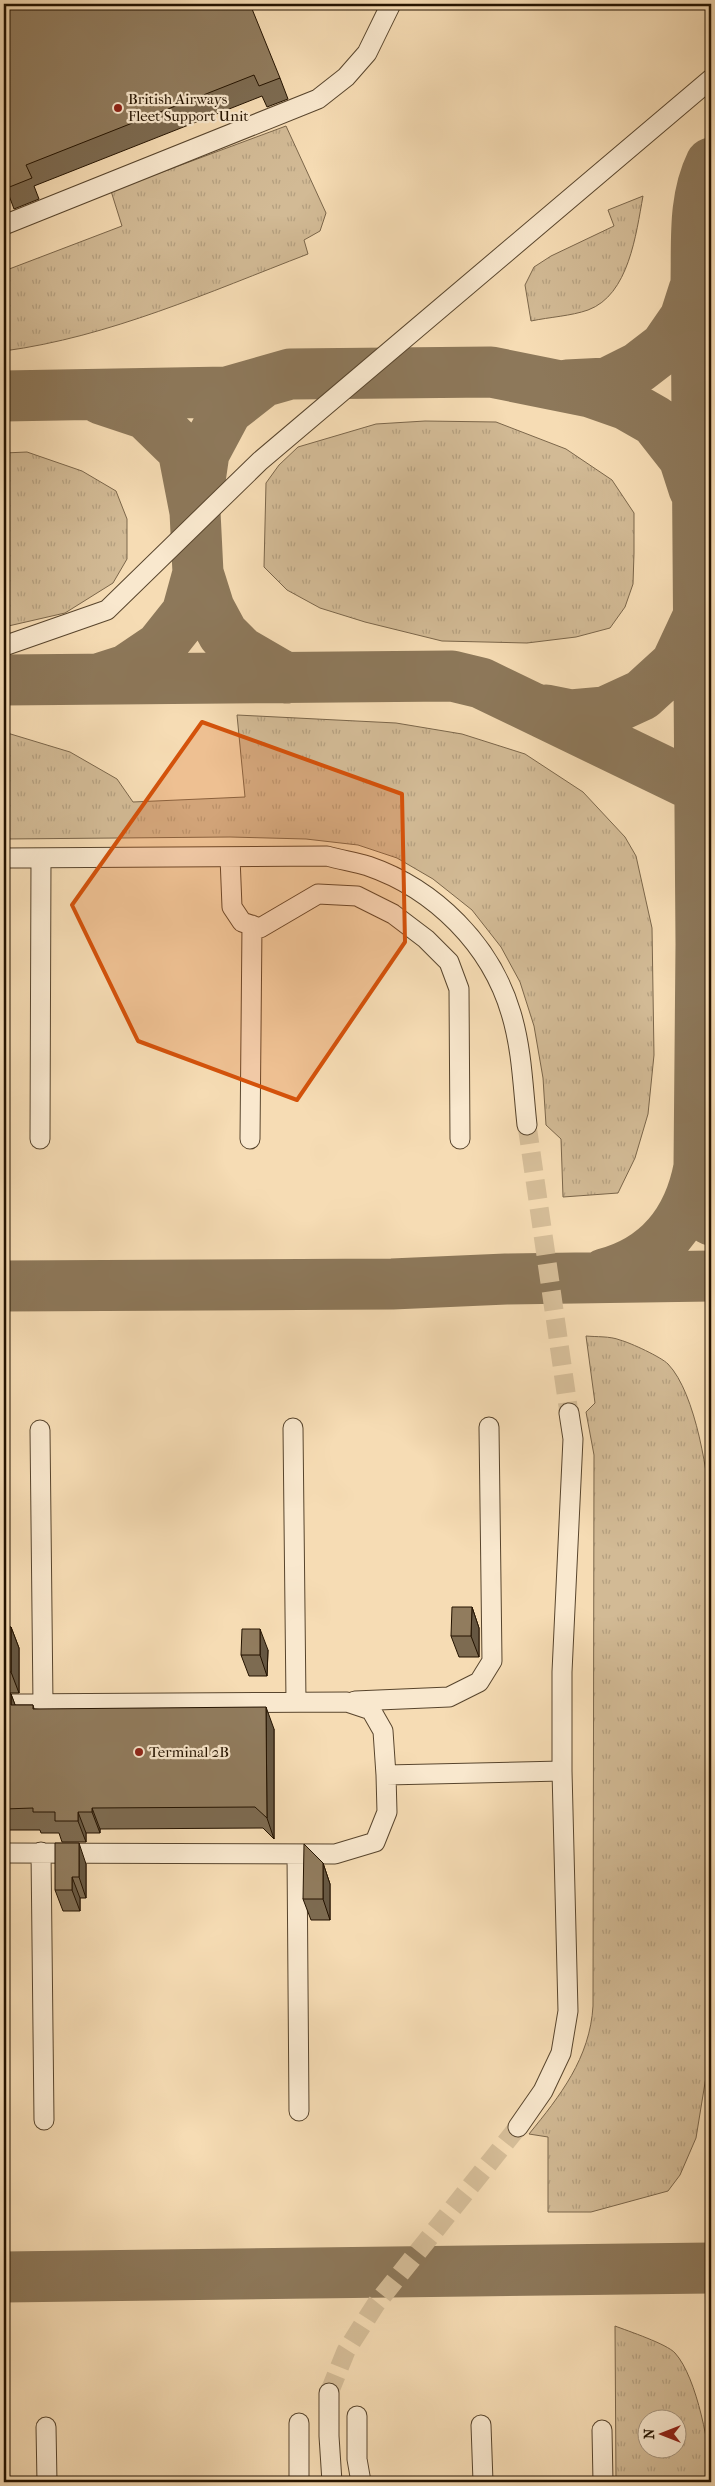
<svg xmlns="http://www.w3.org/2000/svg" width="715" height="2486" font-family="'IM FELL French Canon',serif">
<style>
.grass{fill:url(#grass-tufts);stroke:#7b664a;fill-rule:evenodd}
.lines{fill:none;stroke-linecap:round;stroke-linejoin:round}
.taxiway{stroke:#8d785a;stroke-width:51}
.minor-tunnel{stroke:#d6be99;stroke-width:19;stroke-dasharray:19 9;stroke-linecap:butt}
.minor-casing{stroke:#58452d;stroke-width:21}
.minor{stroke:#f9e8ce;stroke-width:19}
.wall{fill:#7d6b51;stroke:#241300}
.shaded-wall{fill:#665742;stroke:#241300}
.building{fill:#917c5e;stroke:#241300}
.marked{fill:#d4520b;fill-opacity:0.2;stroke:#d4520b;stroke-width:4;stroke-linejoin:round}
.poi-dot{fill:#8f2418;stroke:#f9e8ce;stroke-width:2}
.labels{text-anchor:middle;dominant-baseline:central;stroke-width:4.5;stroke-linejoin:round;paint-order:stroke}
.poi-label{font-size:15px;fill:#241300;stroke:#f9e8ce;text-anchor:start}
</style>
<defs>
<pattern id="grass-tufts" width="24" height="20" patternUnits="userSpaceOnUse" patternTransform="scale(1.25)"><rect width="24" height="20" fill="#d2ba95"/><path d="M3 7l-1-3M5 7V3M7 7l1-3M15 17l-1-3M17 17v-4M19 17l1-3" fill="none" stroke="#b49f7f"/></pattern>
</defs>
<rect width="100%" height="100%" fill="#f6dcb4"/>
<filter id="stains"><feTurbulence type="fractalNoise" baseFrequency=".004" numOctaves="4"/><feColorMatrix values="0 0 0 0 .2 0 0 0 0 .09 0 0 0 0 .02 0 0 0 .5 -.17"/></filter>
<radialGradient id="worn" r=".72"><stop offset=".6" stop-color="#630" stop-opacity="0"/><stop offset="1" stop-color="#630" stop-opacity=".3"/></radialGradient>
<path class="grass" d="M286 126 326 213 320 231 304 240 308 254C209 292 109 337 4 351V271L122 226 111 191Z
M643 196C636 234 629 295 588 310 571 316 550 317 531 321L525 285 534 267 551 256 614 226 608 210Z
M425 421 496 422 566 449 612 480 634 513V553L633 584 625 607 610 628 576 637 527 643 442 641 365 622 320 608 287 590 264 567 266 483 279 465 298 447 376 424Z
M27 452 82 471 116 491 127 519V559L113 583 65 613 4 627V453Z
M237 715 396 723 462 734 525 754 583 792 625 837 636 856 652 928 654 1055 648 1114 635 1158 618 1193 563 1197 561 1139 546 1125 543 1078 534 1026 520 982 501 947 472 910 433 879 397 858 358 845 306 839 230 837 4 839V732L70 752 117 779 133 802 245 797Z
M586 1336C596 1337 610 1336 620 1340 631 1343 661 1357 668 1364 696 1393 709 1478 711 1518V2046L696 2138 680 2175 668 2191 591 2212H548V2137L529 2134C560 2096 590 2058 593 2006L594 1455 586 1412 595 1403Z
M615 2326C628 2331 667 2344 675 2353 697 2377 711 2451 711 2482H616ZM678 2418V2448H648V2418Z"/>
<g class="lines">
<path class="taxiway" d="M711 163C693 200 697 242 696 282L701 944 699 1167 711 1220
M567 385 607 383 639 367 665 347 685 318 694 290
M4 396 227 392 290 374 491 372 590 392 627 405 655 421 684 458 694 489
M101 399 146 414 183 450 195 512 198 573 209 608 223 634 241 652 286 678
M197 501 204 453 227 410 259 385
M101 678 126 670 160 647 187 613 198 573
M4 680 452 676 481 683 711 794
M546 710 571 715 605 712 642 695 676 664 697 619
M604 1274C658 1260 689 1220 699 1167L700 1173
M4 1286 392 1284 506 1279 711 1276
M4 2277 711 2268"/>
<path class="minor-tunnel" d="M527 1125 569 1413
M329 2393 346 2351 376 2304 518 2127"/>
<defs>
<path id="minor" d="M4 225 318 99 346 77 367 53 391 4
M4 646 107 610 260 461 711 79
M230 857 232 907 242 922 260 928 318 894 357 896 393 914 426 939 449 962 459 989 460 1139
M4 858 327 856C341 860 355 862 368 866 435 889 491 945 511 1013 522 1049 523 1088 527 1125
M40 1139 41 858
M250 1139 252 925
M293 1428 296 1702
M40 1430 43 1704
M355 1701 449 1697 479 1682 492 1661 489 1427
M4 1704 347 1702 371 1710 383 1731 386 1775 387 1812 375 1842 335 1854 4 1853
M386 1775 562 1771
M41 1852 44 2120
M297 1854 299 2111
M518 2127 543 2091 561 2053 568 2011 562 1771V1672L573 1439 569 1413
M329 2393V2436L332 2482
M357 2416V2459L361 2482
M299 2423V2482
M481 2425 483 2482
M46 2427 47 2482
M602 2430 603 2482"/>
</defs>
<use href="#minor" class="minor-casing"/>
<use href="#minor" class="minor"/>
</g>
<path class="wall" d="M4 4 280 78 288 99 267 107 262 96 34 186 39 199 14 209 4 182Z
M472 1607 479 1628V1657H459L451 1636Z
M4 1627H11L19 1648V1693H4Z
M268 1650 267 1676H249L241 1655Z
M4 1694H11L15 1705H33L34 1709 274 1729V1839L263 1828 100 1829V1833H86V1842H62L59 1833H41L40 1830H4Z
M323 1863 330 1884V1920H311L303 1899Z
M86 1864V1898H80V1911H63L55 1890Z"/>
<path class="shaded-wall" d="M472 1607 479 1628V1657L471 1636Z
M11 1627 19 1648V1693L11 1672Z
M260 1629 268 1650 267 1676 260 1655Z
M11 1694 19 1715 11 1705Z
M266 1707 274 1729V1839L267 1818Z
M92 1808 100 1829V1833L92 1812Z
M78 1812 86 1833V1842L78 1821Z
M79 1843 86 1864V1898L79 1877Z
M323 1863 330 1884V1920L323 1899Z
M72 1877 80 1898V1911L72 1890Z"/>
<path class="building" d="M4 4H250L280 78 259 86 254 75 26 165 32 178 7 188 4 180Z
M452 1607H472L471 1636H451Z
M4 1627H11V1672H4Z
M242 1629H260V1655H241Z
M4 1694H11V1705H33V1709L266 1707 267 1818 255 1807 92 1808V1812H78V1821H55V1812H33V1808L4 1809Z
M55 1843H79V1877H72V1890H55Z
M304 1844 323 1863V1899H303Z"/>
<path class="marked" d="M202 722 402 794 405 942 297 1100 138 1041 72 905Z"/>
<g class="poi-dot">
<circle cx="118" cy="108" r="5"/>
<circle cx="139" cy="1752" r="5"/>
</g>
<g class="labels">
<g class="poi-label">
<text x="128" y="99">British Airways<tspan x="128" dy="17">Fleet Support Unit</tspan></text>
<text x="149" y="1752">Terminal 2B</text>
</g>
</g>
<rect width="715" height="2486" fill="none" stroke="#f6dcb4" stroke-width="20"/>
<rect x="5" y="5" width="705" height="2476" fill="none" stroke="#241300" stroke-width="2.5"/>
<rect x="10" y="10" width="695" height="2466" fill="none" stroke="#241300"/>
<g transform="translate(662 2434) rotate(270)"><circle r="24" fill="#f9e8ce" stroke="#a4937c"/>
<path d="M0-4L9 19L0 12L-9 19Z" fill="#8f2418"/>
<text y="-8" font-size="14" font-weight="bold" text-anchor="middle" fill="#241300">N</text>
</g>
<rect width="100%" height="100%" filter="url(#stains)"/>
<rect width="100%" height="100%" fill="url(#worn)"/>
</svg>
